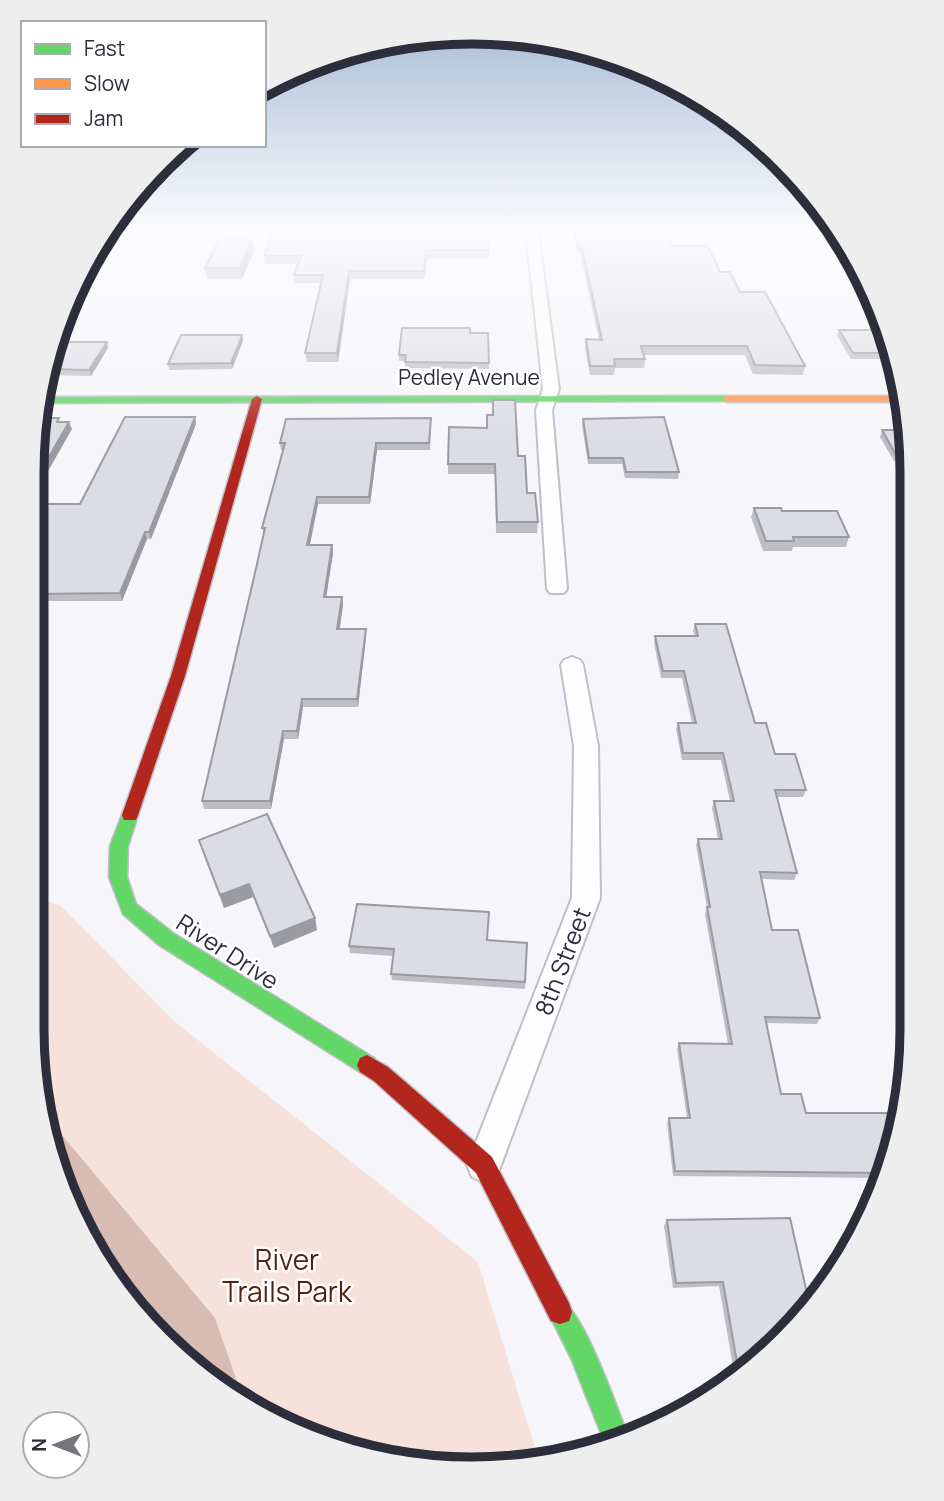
<svg xmlns="http://www.w3.org/2000/svg" width="944" height="1501" font-family="Manrope,sans-serif">
<style>
.green{fill:#f7e1db}
.water{fill:#d8bcb3}
.lines{fill:none;stroke-linecap:round;stroke-linejoin:round}
.street-casing{stroke:#bebfc7;stroke-width:4}
.fast-casing{stroke:#bebfc7;stroke-width:3}
.slow-casing{stroke:#bebfc7;stroke-width:3}
.jam-casing{stroke:#bebfc7;stroke-width:3}
.street{fill:#fefefe;fill-rule:evenodd}
.fast{fill:#63d668;fill-rule:evenodd}
.slow{fill:#ff974d;fill-rule:evenodd}
.jam{fill:#b3261e;fill-rule:evenodd}
.wall{fill:#bdbec4}
.shaded-wall{fill:#9a9ba0}
.building{fill:#dcdde4;stroke:#9a9ba0;stroke-width:2}
.labels{text-anchor:middle;dominant-baseline:central;stroke-width:5;stroke-linejoin:round;paint-order:stroke}
.far-street-label{font-size:21px;fill:#2c2e3b;stroke:#fff}
.street-label{font-size:24px;fill:#2c2e3b;stroke:#fff}
.near-park-label{font-size:28px;fill:#55220f;stroke:#fff}
.rim{fill:none;stroke:#2c2e3b;stroke-width:9}
</style>
<rect width="100%" height="100%" fill="#f6f6fa"/>
<path class="green" d="M32 896 61 906 175 1022 478 1262 539 1461 472 1469 330 1446 204 1378 106 1274 55 1170 32 1029Z"/>
<path class="water" d="M46 1116 215 1318 243 1399 204 1378 106 1274 55 1170Z"/>
<g class="lines">
<defs>
<path id="street" d="M526 231H538L559 389 552 410 567 589 564 593H550L547 589 536 410 543 389Z
M572 657 580 660 583 665 598 746 600 898 501 1165 496 1177 484 1182 472 1177 467 1165 572 898 574 746 561 665 564 660Z"/>
<path id="fast" d="M727 396 732 399 731 401 38 403 40 397Z
M130 808 136 810 138 815 128 846 127 877 136 904 173 933 374 1058 377 1065 374 1072 367 1075 360 1072 159 945 123 914 109 877 110 846 122 815 124 810Z
M560 1300C583 1309 617 1408 628 1436L606 1446 571 1358 548 1312 551 1303Z"/>
<path id="slow" d="M899 396 900 402H727L722 399 727 396Z"/>
<path id="jam" d="M257 396 262 399 185 676 138 815 136 820H124L122 815 171 676 252 399Z
M367 1055 388 1067 492 1157 569 1303 572 1312 569 1321 560 1324 551 1321 476 1173 374 1081 360 1072 357 1065 360 1058Z"/>
</defs>
<use href="#street" class="street-casing"/>
<use href="#fast" class="fast-casing"/>
<use href="#slow" class="slow-casing"/>
<use href="#jam" class="jam-casing"/>
<use href="#street" class="street"/>
<use href="#fast" class="fast"/>
<use href="#slow" class="slow"/>
<use href="#jam" class="jam"/>
</g>
<path class="wall" d="M273 231 489 250V258H427L424 279H350L338 362H307L305 353 321 283H295L294 275 298 264H265L264 256Z
M573 231H665L671 246 720 272 740 292 805 366 803 375 753 374 745 355H644L645 359 644 368H615L614 375H590L585 348 586 339 599 340 580 252H577Z
M252 240 254 251 242 279H207L205 268Z
M839 330H881L889 359H851L837 336Z
M470 333H488L489 369 405 368V361H399V355Z
M242 335 243 341 232 369 169 370 168 364Z
M55 342H107L108 348 91 376 46 375Z
M493 415 518 456 527 493 538 522 537 533H496L495 474H448V464L487 428Z
M195 417 196 424 151 539H147L122 601H34L35 504H80Z
M583 419 679 472 678 479 625 478 622 464H588L582 425Z
M431 424 430 450H377L370 504H318L310 545H332L333 553 326 597H342L343 605 340 629 366 637 358 707H303L298 739H284L271 809H204L202 801 264 534 262 528 283 450H281L280 443Z
M882 430 912 443 911 461H894L880 437Z
M754 508 782 511 849 537 846 547H793L792 551H763L751 517Z
M695 624 775 754 806 790 803 797H777L797 873 794 880 761 879 772 930 820 1018 817 1024 766 1023 781 1094 806 1113H901L884 1178 673 1176 667 1123 669 1118H687L677 1049 679 1043 728 1044 705 914 707 907 696 845 698 839H718L712 808 714 801H730L721 760H682L676 729 678 723H692L682 678H661L654 643 655 636H695L693 631Z
M203 853 315 918 317 930 274 948 253 897 224 908Z
M488 940 527 943 525 989 392 980 391 974 393 956 350 953 349 946Z
M667 1220 809 1302H816L735 1378 719 1286 673 1288 664 1226Z"/>
<path class="shaded-wall" d="M252 240 254 251 242 279 240 268Z
M426 250 427 258 424 279V271Z
M349 271 350 279 338 362 337 353Z
M242 335 243 341 232 369 231 363Z
M107 342 108 348 91 376 89 370Z
M195 417 196 424 151 539 149 532Z
M69 422 72 429 35 494V481Z
M376 443 377 450 370 504 369 497Z
M317 497 318 504 308 553 307 545Z
M145 532 147 539 122 601 120 593Z
M332 545 333 553 325 605 324 597Z
M342 597 343 605 338 637 337 629Z
M366 629V637L358 707 357 699Z
M302 699 303 707 298 739 297 731Z
M283 731 284 739 271 809 270 801Z
M249 884 253 897 224 908 220 895Z
M315 918 317 930 274 948 270 936Z"/>
<path class="building" d="M273 231H487L489 250H426L424 271H349L337 353H305L323 275H294L301 256H264Z
M575 231H665L671 246H708L720 272H730L740 292H765L805 366 755 365 747 346H641L645 359H614L615 366H590L586 339 602 340 581 244H577Z
M219 240H252L240 268H205Z
M402 328H470V333H488L489 363 405 362 406 355H399Z
M839 330H881L887 353H853Z
M181 335H242L231 363 168 364Z
M55 342H107L89 370 48 369Z
M493 400H515L518 456H525L527 493H535L538 522H497L495 464H448L449 427 487 428V415H493Z
M125 417H195L149 532H145L120 593 34 594 35 504H80Z
M664 417 679 472H626L623 458H589L583 419Z
M35 418H59L57 422H69L35 481Z
M431 418 429 443H376L369 497H317L307 545H332L324 597H342L337 629H366L357 699H302L297 731H283L270 801H202L257 564 265 528H262L285 443H280L286 419Z
M882 430H908L912 443 911 455H896Z
M754 508H781L782 511H837L849 537H793L794 541H766Z
M695 624H726L755 723H766L775 754H795L806 790H775L797 873 760 872 772 930H798L820 1018 765 1017 781 1094H801L806 1113H901L886 1173 675 1171 669 1118H690L679 1043 732 1044 707 907H710L698 839H722L714 801H734L723 753H683L678 723H696L684 671H663L655 636H698Z
M267 814 315 918 270 936 249 884 220 895 199 840Z
M357 904 489 912 487 940 527 943 525 982 391 974 394 949 349 946Z
M790 1218 809 1302H816L739 1374 723 1282 676 1283 667 1220Z"/>
<linearGradient id="sky" x2="0" y2="1"><stop stop-color="#a1b7d3"/><stop offset="0.52" stop-color="#fbfbfd"/><stop offset="1" stop-color="#fbfbfd" stop-opacity="0"/></linearGradient>
<rect width="944" height="441" fill="url(#sky)"/>
<g class="labels">
<g class="far-street-label">
<text x="469" y="377">Pedley Avenue</text>
</g>
<g class="street-label">
<text transform="translate(228 951) rotate(33)">River Drive</text>
<text transform="translate(562 961) rotate(-69)">8th Street</text>
</g>
<g class="near-park-label">
<text x="287" y="1259">River<tspan x="287" dy="32">Trails Park</tspan></text>
</g>
</g>
<path d="M0 0H944V1501H0ZM472 44H472A428 428 0 0 1 900 472V1029A428 428 0 0 1 472 1457H472A428 428 0 0 1 44 1029V472A428 428 0 0 1 472 44Z" fill="#eeeeef" fill-rule="evenodd"/>
<path class="rim" d="M472 44H472A428 428 0 0 1 900 472V1029A428 428 0 0 1 472 1457H472A428 428 0 0 1 44 1029V472A428 428 0 0 1 472 44Z"/>
<rect x="21" y="21" width="245" height="126" fill="#ffffff" stroke="#ababb1" stroke-width="2"/>
<rect x="35" y="44" width="35" height="10" fill="#63d668" stroke="#ababb1" stroke-width="2"/>
<text x="84" y="56" font-size="21" fill="#2c2e3b">Fast</text>
<rect x="35" y="79" width="35" height="10" fill="#ff974d" stroke="#ababb1" stroke-width="2"/>
<text x="84" y="91" font-size="21" fill="#2c2e3b">Slow</text>
<rect x="35" y="114" width="35" height="10" fill="#b3261e" stroke="#ababb1" stroke-width="2"/>
<text x="84" y="126" font-size="21" fill="#2c2e3b">Jam</text>
<g transform="translate(56 1445) rotate(270)"><circle r="33" fill="#ffffff" stroke="#ababb1" stroke-width="2"/>
<path d="M0-5L12 26L0 18L-12 26Z" fill="#73747e"/>
<text y="-10" font-size="19" font-weight="bold" text-anchor="middle" fill="#2c2e3b">N</text>
</g>
</svg>
